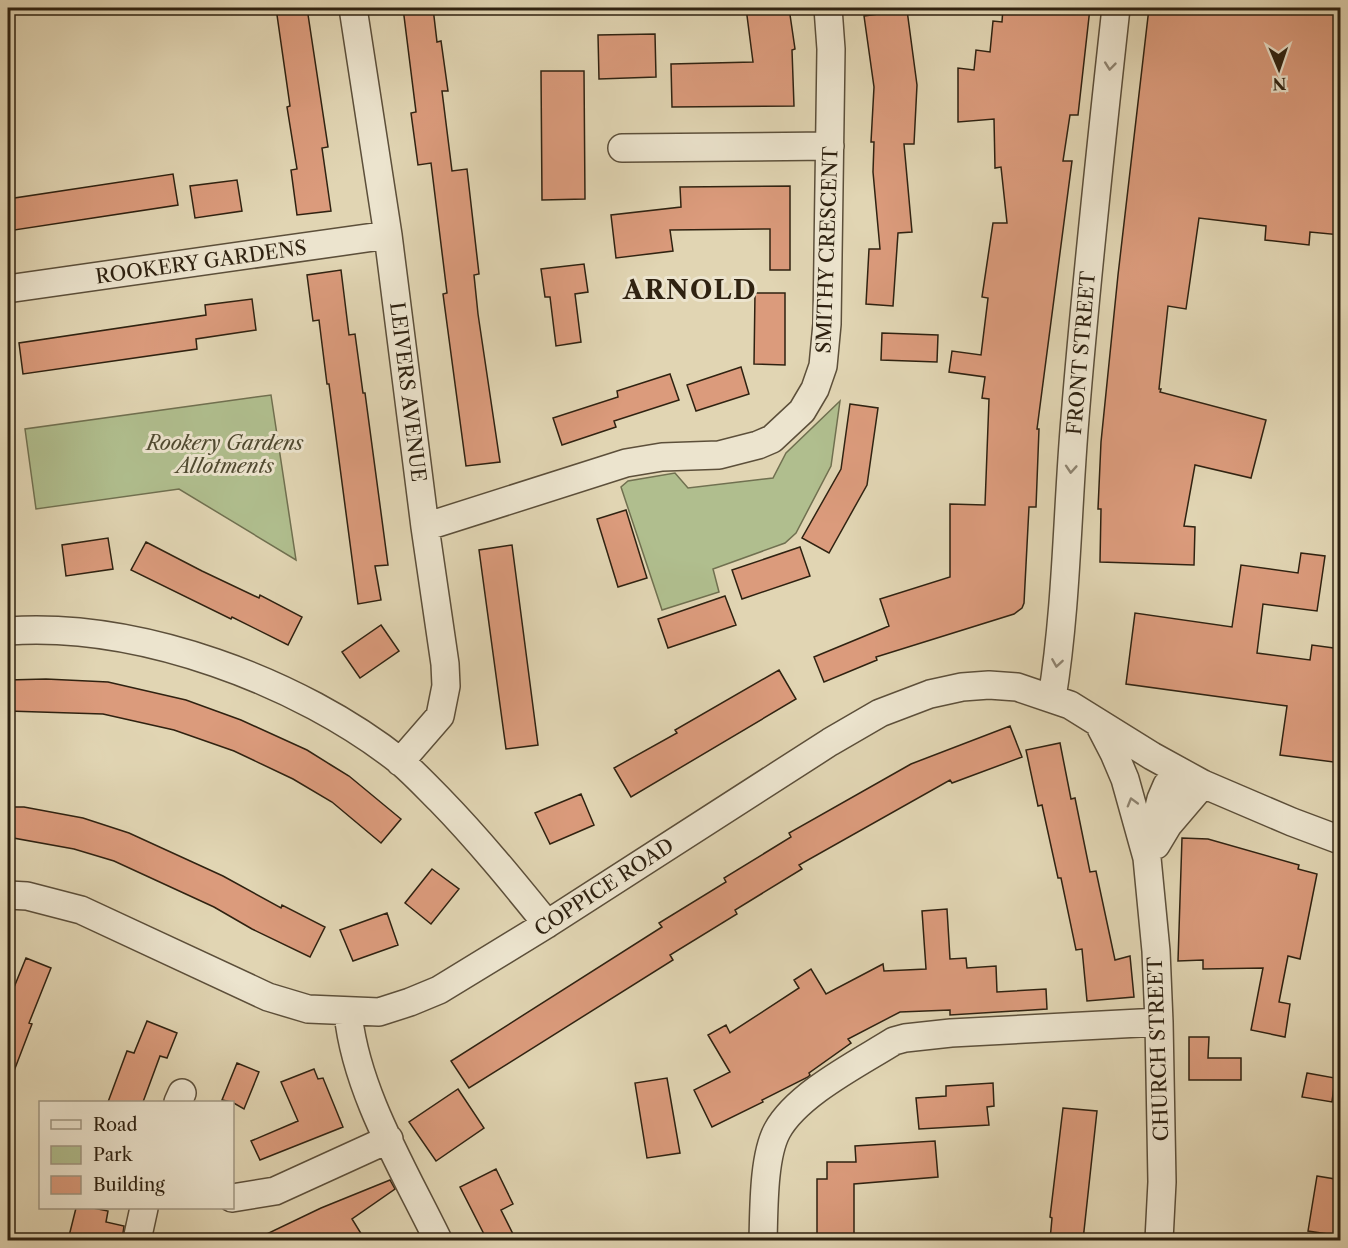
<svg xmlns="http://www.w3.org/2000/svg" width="1348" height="1248" font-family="'Libre Caslon Text',serif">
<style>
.green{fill:#b0be8e;stroke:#707050;stroke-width:1.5}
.building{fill:#db9b7c;stroke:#2f2211;stroke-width:1.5}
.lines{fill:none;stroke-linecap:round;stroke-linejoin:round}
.minor-casing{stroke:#5c4f3a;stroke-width:30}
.minor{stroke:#ece4ce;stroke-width:27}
.oneway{stroke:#8e8370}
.labels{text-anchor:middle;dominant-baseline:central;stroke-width:6;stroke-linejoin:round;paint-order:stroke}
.street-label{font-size:20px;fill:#2f2211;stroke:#ece4ce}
.park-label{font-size:20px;font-style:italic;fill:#4f4930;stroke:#ece4ce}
.district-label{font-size:26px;font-weight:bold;letter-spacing:1.5px;fill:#2f2211;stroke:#ece4ce}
</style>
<rect width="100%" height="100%" fill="#e1d5b3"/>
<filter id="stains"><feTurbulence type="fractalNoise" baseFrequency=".00333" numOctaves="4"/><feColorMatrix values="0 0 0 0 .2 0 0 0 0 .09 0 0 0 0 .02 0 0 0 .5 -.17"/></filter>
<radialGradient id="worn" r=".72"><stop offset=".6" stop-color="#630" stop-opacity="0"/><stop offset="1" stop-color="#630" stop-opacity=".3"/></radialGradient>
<path class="green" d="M271 395 296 560 179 489 36 509 25 429Z
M840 401 831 466 796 533 785 543 713 569 719 592 662 610 621 487 628 481 675 473 688 488 773 478 786 453Z"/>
<path class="building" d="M276 8H307L328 147 322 148 331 211 297 215 291 170 297 169 287 107 290 106Z
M403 8H433L437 42 441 41 448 91H442L452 171 467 169 479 274 474 275 478 314 500 462 466 466 443 294 447 293 431 163 418 165 411 113 416 112Z
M746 8H789L795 49 792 50 794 106 672 107 671 64 753 62Z
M1003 8H1090L1078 115H1070L1063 161H1072L1037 429H1039L1036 507H1029L1024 603 1022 608 1014 614 876 657 877 660 824 682 814 657 889 626 880 599 950 577V504L985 505 989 399 982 398 985 377 949 372 952 351 981 355 988 298 982 297 993 223H1007L1001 167 995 168 994 119 958 122V68L974 70 976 50 990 52 993 21 1002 22Z
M1149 8H1341V235L1310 232 1309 245 1265 240 1266 226 1199 218 1186 309 1168 306 1159 389H1161L1160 392 1266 420 1251 478 1195 465 1184 526 1195 527 1194 565 1100 562 1101 509H1098L1101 442 1118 275Z
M907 10 917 85 914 144H904L912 232 898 233 893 306 866 304 869 249H880L873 172 874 142H871L874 87 864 16Z
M655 34 656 77 599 79 598 35Z
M541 71H584L585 199 542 200Z
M173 174 178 205 8 231V199Z
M237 180 242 211 195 218 190 186Z
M790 186V270H770V229L670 230 673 251 616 258 611 215 681 207 680 187Z
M584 264 588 292 575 294 581 342 556 346 550 297H545L541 269Z
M341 270 349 335 355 334 363 393H365L388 565 375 566 381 600 358 604 329 384H327L319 320 313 321 307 275Z
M755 293H785V365L754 364Z
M252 299 256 330 196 339 197 349 23 374 19 343 206 315 205 305Z
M882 333 938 335 937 362 881 360Z
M741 367 749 394 696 411 687 385Z
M670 374 679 400 614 421 616 427 562 445 553 418 618 397 617 391Z
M850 404 878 408 867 485 829 553 802 538 841 469Z
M626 510 647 578 618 587 597 519Z
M108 538 113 569 66 576 62 545Z
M146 542 202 571 259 598 260 595 302 617 288 645 232 617 231 619 131 570Z
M512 545 538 745 506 749 479 550Z
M800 547 810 576 742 599 732 570Z
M1301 553 1325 556 1317 611 1263 604 1257 653 1310 660 1312 645 1341 649V763L1280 755 1287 706 1126 684 1135 613 1232 627 1241 565 1298 573Z
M725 596 736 625 668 648 658 619Z
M381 625 399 651 360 678 342 652Z
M779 670 796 699 631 797 614 768 677 733 675 730Z
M46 679 108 682 186 700 241 720 307 750 331 765 349 776 401 819 381 843 332 802 293 779 234 751 174 730 103 714 8 711V680Z
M1010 726 1022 757 952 783 950 780 799 865 802 869 735 910 737 914 670 955 673 960 469 1088 451 1061 662 927 659 923 726 882 724 878 791 837 789 833 911 764Z
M1060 743 1071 799 1075 798 1090 872 1096 871 1115 960 1130 956 1134 997 1087 1001 1082 949 1076 950 1061 878H1058L1042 805 1038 806 1026 750Z
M581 794 594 825 550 844 535 813Z
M8 807H24L83 818 129 833 223 876 281 908 282 905 325 927 310 957 252 929 214 907 114 861 74 849 8 837Z
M1182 838 1208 839 1299 865 1298 869 1317 874 1300 959 1288 956 1279 1002 1290 1004 1285 1037 1251 1030 1263 968 1203 969V960L1178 961Z
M432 869 459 889 431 924 405 903Z
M947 909 950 959 966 958 967 968 996 966 997 992 1046 989 1047 1009 950 1015V1010L900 1012 848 1039 851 1043 809 1073 810 1075 808 1077 762 1100 763 1102 712 1127 694 1090 730 1072 708 1035 726 1025 730 1033 799 988 794 980 811 969 826 994 883 964 884 971 926 969 922 911Z
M387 913 398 945 353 961 340 930Z
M26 958 51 968 29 1023 32 1024 9 1084H8V1002Z
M147 1021 177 1033 167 1058 160 1056 143 1102H108L127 1051 134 1053Z
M1189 1037H1209L1208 1058H1241V1080H1189Z
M237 1063 259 1072 244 1109 232 1102 222 1100Z
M314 1069 318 1079 323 1078 343 1127 260 1160 251 1141 298 1121 281 1082Z
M1307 1073 1335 1078 1332 1102 1302 1097Z
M667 1078 680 1153 647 1158 635 1083Z
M993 1083 994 1106 987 1107 989 1125 919 1129 916 1098 946 1096V1086Z
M458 1089 484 1128 436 1161 409 1122Z
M1063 1108 1097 1111 1083 1240H1050L1052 1218 1050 1217Z
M935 1141 938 1177 854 1184V1238H845V1240H817V1179H827V1162H856L855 1146Z
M496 1169 513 1204 501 1210 516 1240H487L460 1187Z
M1317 1176 1341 1180V1236L1308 1231Z
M390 1180 395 1189 352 1219 365 1240H254L321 1208Z
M76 1208H93L108 1211 106 1222 124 1226 122 1240H68Z"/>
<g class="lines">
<defs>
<path id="minor" d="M353 8 388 235 425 527 445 664 446 686 440 716 400 762
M622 148 830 146
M14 288 388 235
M425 527 626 463 662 457 719 455 758 445 772 439 802 411 815 389 823 366 827 324 831 49 828 8
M8 631C139 622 299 681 401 762 415 774 427 787 440 800 478 839 513 882 547 924
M1052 698C1067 605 1067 511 1075 418 1086 281 1101 144 1116 8
M1099 724 1114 753 1125 779 1147 858 1156 951 1159 1022 1162 1182 1159 1240
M1156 845 1168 825 1203 784
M1148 853 1161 799 1167 785 1180 773
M8 895 27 896 81 910 268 997 308 1009 379 1012 410 1002 439 990 547 924 830 742 880 713 930 694 962 687 989 685 1017 687 1070 705 1152 756 1203 784 1292 822 1340 840
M348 1012C355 1090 404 1170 438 1240
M178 1102 182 1093
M232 1198 275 1191 389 1139
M137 1240 144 1208
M763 1240C764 1211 763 1157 777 1131 797 1094 859 1063 894 1041L905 1038 951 1033 1159 1022"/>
</defs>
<use href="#minor" class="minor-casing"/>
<use href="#minor" class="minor"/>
</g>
<defs><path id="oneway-chevron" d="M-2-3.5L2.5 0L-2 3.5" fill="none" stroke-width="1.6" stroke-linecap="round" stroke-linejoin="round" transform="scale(1.5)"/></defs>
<g class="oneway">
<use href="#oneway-chevron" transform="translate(1110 66) rotate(96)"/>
<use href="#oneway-chevron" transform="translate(1071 469) rotate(94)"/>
<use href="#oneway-chevron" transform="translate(1057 663) rotate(99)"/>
<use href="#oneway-chevron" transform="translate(1132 802) rotate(-106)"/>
</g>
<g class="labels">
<g class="street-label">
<text transform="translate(827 250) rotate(-88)">SMITHY CRESCENT</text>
<text transform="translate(201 262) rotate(-8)">ROOKERY GARDENS</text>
<text transform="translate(1081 353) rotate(-85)">FRONT STREET</text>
<text transform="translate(408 392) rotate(83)">LEIVERS AVENUE</text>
<text transform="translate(604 887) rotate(-33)">COPPICE ROAD</text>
<text transform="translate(1158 1049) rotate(-92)">CHURCH STREET</text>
</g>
<g class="park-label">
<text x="225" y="443">Rookery Gardens<tspan x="225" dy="23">Allotments</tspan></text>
</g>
<g class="district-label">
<text x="690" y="290">ARNOLD</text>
</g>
</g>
<rect width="1348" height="1248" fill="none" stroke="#e1d5b3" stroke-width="30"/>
<rect x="9" y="9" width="1330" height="1230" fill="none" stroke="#2f2211" stroke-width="3"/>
<rect x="15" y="15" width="1318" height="1218" fill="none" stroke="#2f2211" stroke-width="1.5"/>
<rect x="39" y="1101" width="195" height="108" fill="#ece4ce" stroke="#a09682" stroke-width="1.5"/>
<rect x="51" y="1120" width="30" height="9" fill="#ece4ce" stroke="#a09682" stroke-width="1.5"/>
<text x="93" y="1131" font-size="18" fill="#2f2211">Road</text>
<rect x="51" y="1146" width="30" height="18" fill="#b0be8e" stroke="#a09682" stroke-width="1.5"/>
<text x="93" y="1161" font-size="18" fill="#2f2211">Park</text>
<rect x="51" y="1176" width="30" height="18" fill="#db9b7c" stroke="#a09682" stroke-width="1.5"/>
<text x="93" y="1191" font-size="18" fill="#2f2211">Building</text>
<g transform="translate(1279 69) rotate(178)" stroke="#ece4ce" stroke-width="4.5" paint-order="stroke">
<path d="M0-4.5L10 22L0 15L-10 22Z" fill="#2f2211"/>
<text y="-9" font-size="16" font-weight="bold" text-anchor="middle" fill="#2f2211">N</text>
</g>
<rect width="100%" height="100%" filter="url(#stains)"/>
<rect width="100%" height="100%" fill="url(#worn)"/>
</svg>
